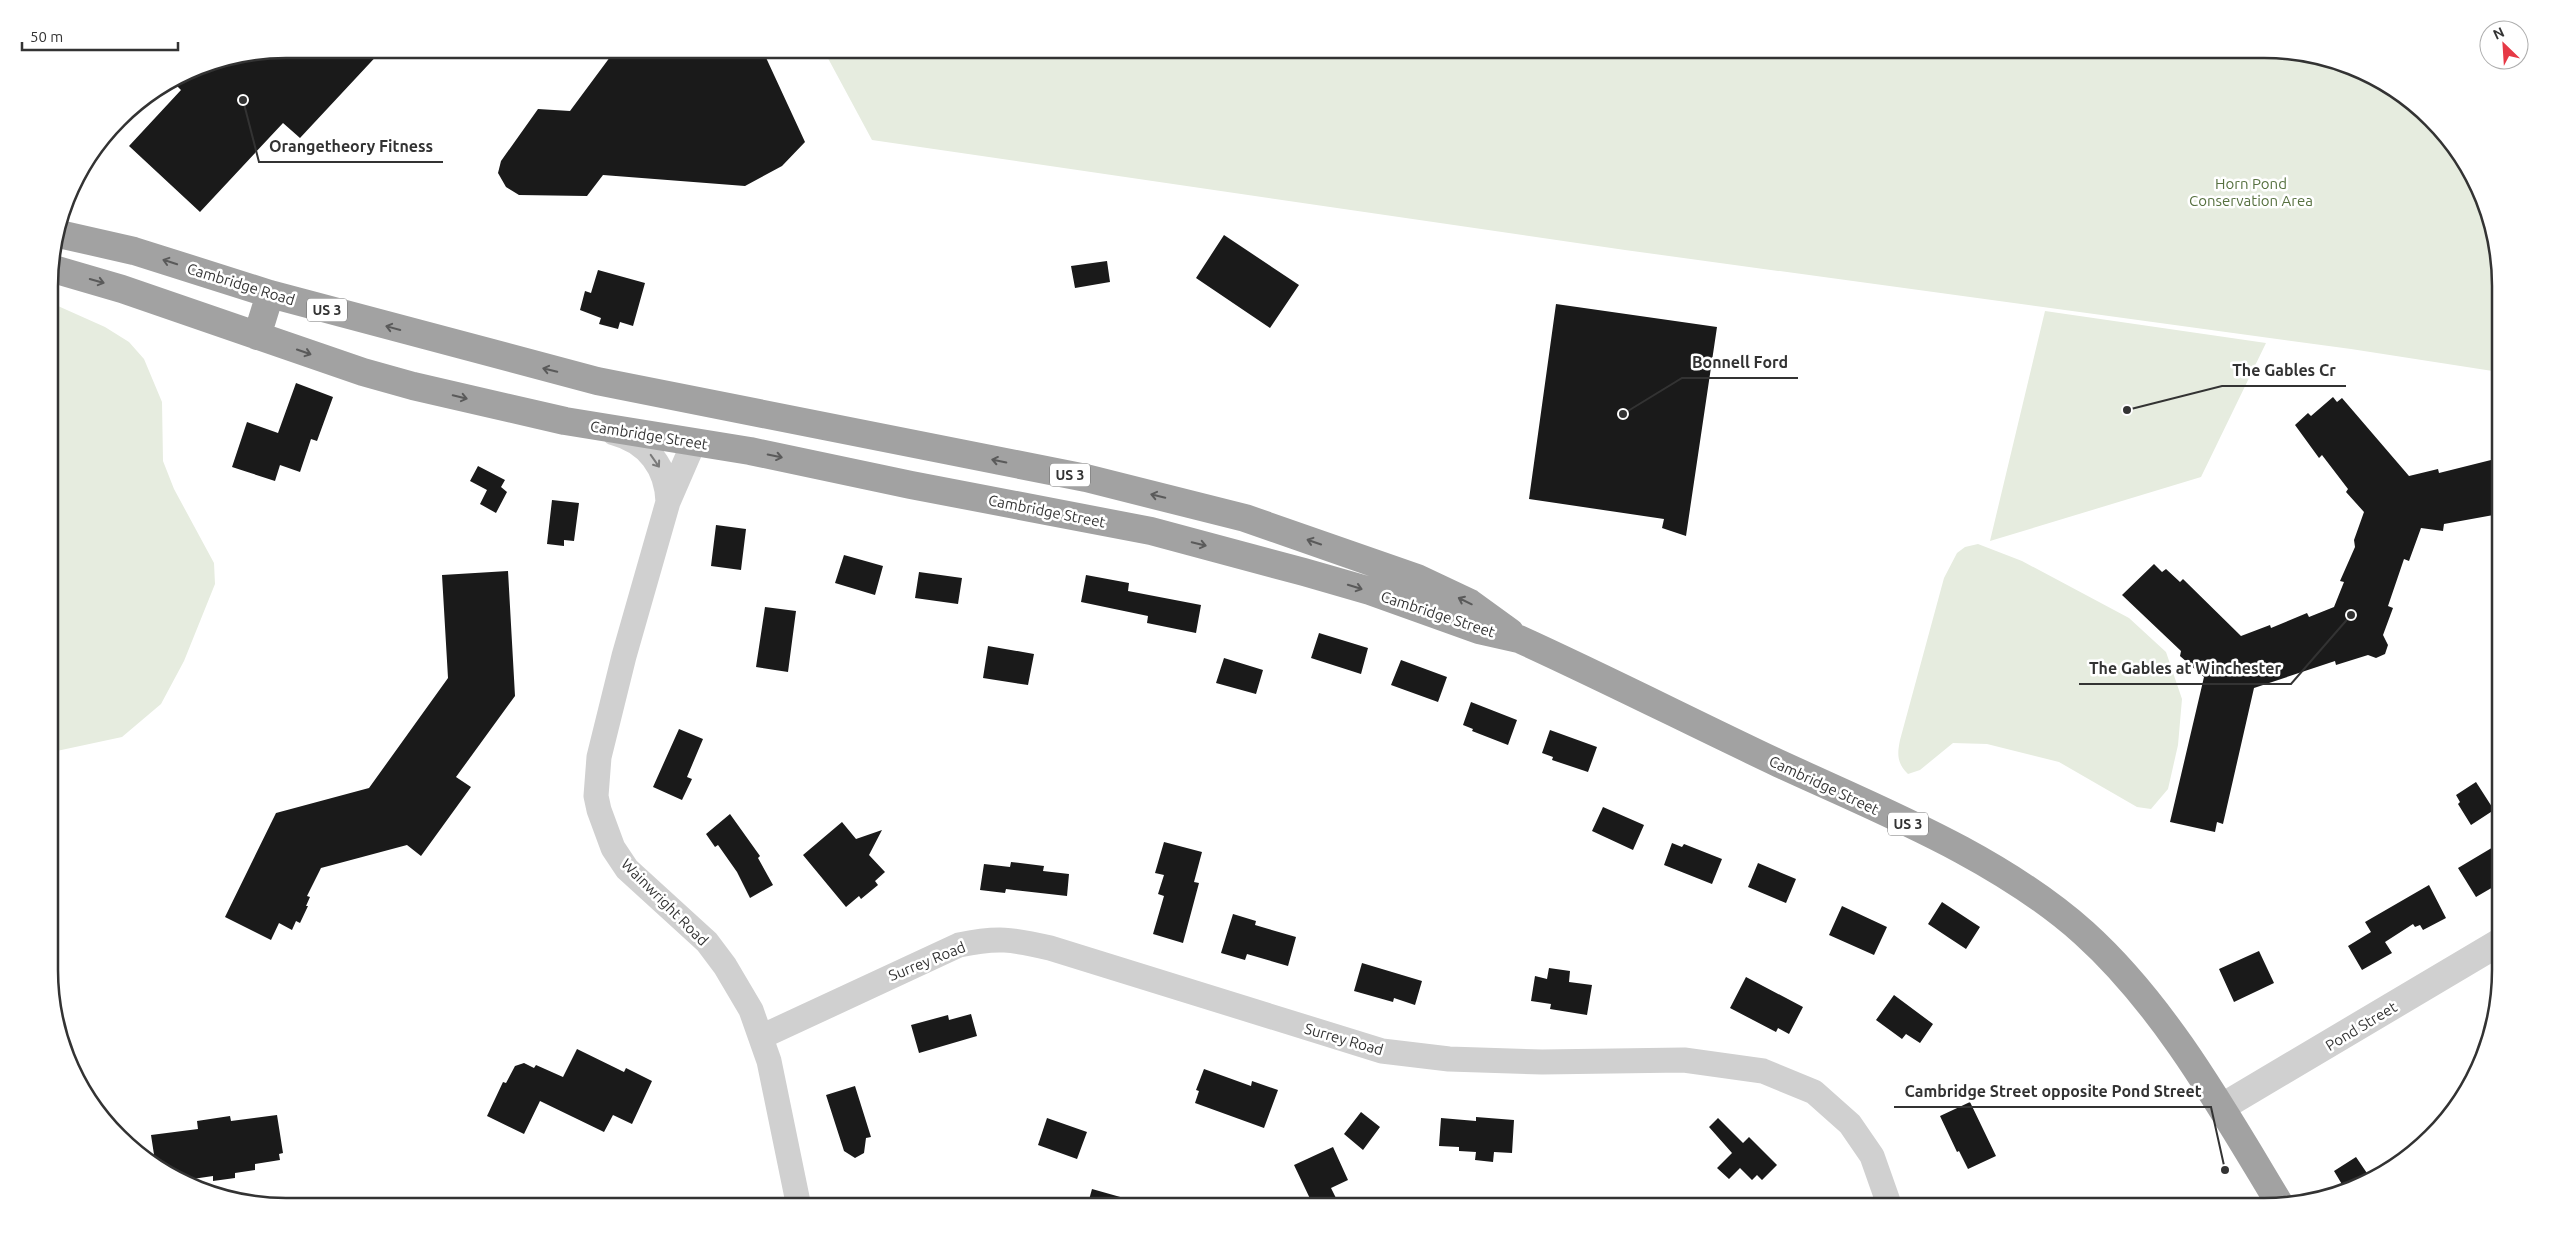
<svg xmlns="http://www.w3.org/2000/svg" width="2549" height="1256" font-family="Ubuntu,sans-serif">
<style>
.green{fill:#e6ecdf}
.building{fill:#1a1a1a}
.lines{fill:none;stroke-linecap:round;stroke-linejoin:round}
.minor{stroke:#d0d0d0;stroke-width:25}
.tertiary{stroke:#d0d0d0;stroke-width:28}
.trunk{stroke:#a2a2a2;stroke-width:28}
.oneway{stroke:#5a5a5a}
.oneway2{stroke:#7a7a7a}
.labels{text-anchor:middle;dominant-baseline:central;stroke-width:5;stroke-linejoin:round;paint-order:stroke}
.shield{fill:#fff;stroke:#707070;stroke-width:1}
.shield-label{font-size:14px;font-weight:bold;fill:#333}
.park-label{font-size:15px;fill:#56703f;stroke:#fff}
.street-label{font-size:15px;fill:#333;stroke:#fff}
.rim{fill:none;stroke:#333;stroke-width:2.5}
.leader{fill:none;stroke:#333;stroke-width:2}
.callout-dot{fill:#333;stroke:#fff;stroke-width:2}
.callout-label{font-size:16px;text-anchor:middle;font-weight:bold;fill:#333;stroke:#fff;stroke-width:5;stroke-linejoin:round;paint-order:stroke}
</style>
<rect width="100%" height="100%" fill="#fff"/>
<path class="green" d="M823 49H2263L2368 73 2451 142 2482 195 2498 255 2499 372 2351 349 1625 250 872 140Z
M49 302 105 327 129 342 144 359 162 402 163 461 174 489 214 563 215 584 184 661 161 704 122 737 52 752Z
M2045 311 2266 343 2201 477 1990 541Z
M1978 544 2022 561 2129 618 2166 652 2182 699 2178 745 2168 789 2151 809 2137 807 2059 762 1987 744 1953 743 1920 770 1908 774C1897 763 1897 755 1900 740L1944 578 1957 553 1965 547Z"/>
<path class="building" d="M286 49H383L300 138 283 123 200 212 129 146 181 90 172 81 195 67Z
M616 49H762L805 142 782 166 745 186 603 175 587 196 519 195 506 187 498 173 501 161 538 109 570 111Z
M1224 235 1299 285 1270 328 1196 278Z
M1107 261 1110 282 1075 288 1071 266Z
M598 270 645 283 633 326 620 322 618 329 599 324 601 318 580 310 585 291 591 293Z
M1556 304 1717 327 1686 536 1662 528 1664 519 1529 499Z
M296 383 333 397 317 441 311 439 300 472 280 465 275 481 232 467 247 422 278 433Z
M2333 397 2337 402 2342 398 2409 476 2438 469 2439 473 2499 458V514L2444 524 2443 531 2421 528 2409 561 2404 559 2388 606 2393 608 2383 635 2388 645 2385 654 2376 658 2368 655 2336 665 2335 661 2254 688 2223 824 2217 822 2215 832 2170 822 2204 677 2180 656 2181 651 2122 595 2154 564 2162 572 2166 569 2180 582 2183 579 2241 636 2270 625 2271 628 2307 613 2309 617 2334 607 2344 582 2340 581 2355 547 2354 540 2364 512 2346 492 2348 489 2322 455 2319 458 2295 425 2308 413 2311 416Z
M478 466 505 480 501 487 507 492 496 513 480 504 487 490 470 481Z
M552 500 579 503 574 541 564 540V546L547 544Z
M716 525 746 529 741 570 711 566Z
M844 555 883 566 875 595 835 583Z
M508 571 515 696 456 777 471 787 421 856 407 845 321 868 307 896 310 897 306 906H308L300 923 296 921 292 930 279 923 271 940 225 917 276 813 369 788 448 678 442 575Z
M919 572 962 578 958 604 915 598Z
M1086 575 1129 583 1128 591 1201 605 1196 633 1147 623 1148 616 1081 602Z
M765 607 796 611 788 672 756 667Z
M1319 633 1368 648 1361 674 1311 658Z
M988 646 1034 654 1028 685 983 678Z
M1224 658 1263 670 1256 694 1216 683Z
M1401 660 1447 677 1438 702 1391 685Z
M1471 702 1517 720 1508 745 1472 731 1473 729 1463 725Z
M679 729 703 739 687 777 692 779 682 800 653 787Z
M1550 730 1597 747 1588 772 1552 760 1553 757 1542 753Z
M2476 782 2494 810 2471 825 2458 804 2460 802 2456 795Z
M1603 807 1644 825 1633 850 1592 831Z
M730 814 760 856 758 858 773 885 750 898 737 872 718 845 715 847 706 834Z
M842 822 856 839 882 830 869 855 885 872 875 881 878 885 861 899 859 896 846 907 803 855Z
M1164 842 1202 852 1194 882 1199 883 1183 943 1153 934 1164 896 1158 894 1164 875 1155 873Z
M1672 843 1682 847 1684 844 1722 859 1712 884 1664 865Z
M2500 843V883L2476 897 2458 868Z
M1011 862 1044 866 1043 871 1069 874 1067 896 1006 889 1005 893 980 890 984 864 1010 867Z
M1758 863 1796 879 1786 903 1748 887Z
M2429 885 2446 918 2423 930 2420 925 2415 927 2413 924 2385 942 2392 953 2362 970 2348 946 2371 932 2365 922Z
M1942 902 1980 927 1966 949 1928 924Z
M1842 906 1887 927 1874 955 1829 935Z
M1233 914 1256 921 1255 925 1296 937 1288 966 1247 954 1245 960 1221 953Z
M2259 951 2274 983 2234 1002 2219 969Z
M1362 963 1422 981 1415 1005 1394 998 1393 1002 1354 991Z
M1549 968 1570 971 1569 982 1592 985 1587 1015 1550 1009 1551 1004 1531 1001 1535 976 1547 979Z
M1746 977 1803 1007 1789 1034 1778 1028 1776 1032 1730 1008Z
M1894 995 1933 1024 1920 1043 1906 1034 1902 1039 1876 1020Z
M971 1014 977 1036 919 1053 911 1025 948 1015 949 1020Z
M577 1049 624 1072 626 1068 652 1081 632 1124 613 1115 604 1132 540 1101 524 1134 487 1116 503 1082 506 1083 515 1066 524 1063 534 1068 536 1065 563 1077Z
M1204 1069 1251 1086 1252 1081 1278 1090 1264 1128 1195 1103 1199 1091 1196 1090Z
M855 1086 871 1137 866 1138 864 1153 855 1158 844 1151 826 1095Z
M1970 1102 1996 1156 1968 1169 1959 1151 1957 1152 1940 1116Z
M1361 1112 1380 1127 1363 1150 1344 1134Z
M277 1115 283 1153 279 1154 280 1160 255 1164V1170L235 1173V1178L213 1181V1176L179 1181 155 1161 151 1135 198 1129 197 1121 230 1116 231 1121Z
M1476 1117 1514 1120 1512 1153 1494 1152 1493 1162 1475 1160 1476 1152 1459 1151V1147L1439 1146 1441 1118 1476 1121Z
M1047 1118 1087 1132 1077 1159 1038 1145Z
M1718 1118 1743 1143 1749 1137 1777 1165 1762 1180 1757 1175 1752 1180 1740 1168 1729 1179 1717 1168 1732 1153 1709 1127Z
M1333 1147 1348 1180 1331 1188 1336 1198 1314 1207 1294 1165Z
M2356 1157 2371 1179 2346 1191 2334 1171Z
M1092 1189 1138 1202 1137 1207H1087Z"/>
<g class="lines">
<path class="minor" d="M614 433C648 442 667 468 668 502
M694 442 668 502 624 656 599 757 596 796 599 810 613 848 627 869 707 942 725 966 751 1010 769 1061 799 1207
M761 1037 959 945C997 937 1012 939 1050 948L1382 1051 1449 1059 1542 1062 1684 1060 1763 1071 1814 1092 1850 1124 1872 1156 1890 1207"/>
<path class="tertiary" d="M2222 1107 2500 942"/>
<path class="trunk" d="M59 234 134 251 270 294 597 381 1086 478 1245 518 1417 578 1470 603 1510 632
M50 268 122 289 363 372 413 386 565 421 750 451 911 485 1151 531 1304 572 1370 591 1479 630 1519 639C1607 679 1693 723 1780 764 1882 811 1999 857 2084 933 2166 1007 2224 1112 2281 1206
M257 336 270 294"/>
</g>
<defs><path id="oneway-shaft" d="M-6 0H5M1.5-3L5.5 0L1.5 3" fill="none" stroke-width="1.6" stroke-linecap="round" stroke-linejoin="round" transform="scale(1.25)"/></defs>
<g class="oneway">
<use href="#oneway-shaft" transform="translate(170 262) rotate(-162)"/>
<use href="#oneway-shaft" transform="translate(97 281) rotate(16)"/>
<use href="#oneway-shaft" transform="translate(393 328) rotate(-165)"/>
<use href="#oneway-shaft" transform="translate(304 352) rotate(19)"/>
<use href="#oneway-shaft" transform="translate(550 370) rotate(-166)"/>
<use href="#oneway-shaft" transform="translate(460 397) rotate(14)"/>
<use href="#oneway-shaft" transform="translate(775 456) rotate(12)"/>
<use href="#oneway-shaft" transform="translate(999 461) rotate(-168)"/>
<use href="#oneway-shaft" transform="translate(1158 496) rotate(-166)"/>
<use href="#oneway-shaft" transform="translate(1314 542) rotate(-161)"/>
<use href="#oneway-shaft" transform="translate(1199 544) rotate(14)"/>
<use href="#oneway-shaft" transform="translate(1355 587) rotate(17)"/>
<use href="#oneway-shaft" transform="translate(1465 601) rotate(-154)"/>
</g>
<use class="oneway2" href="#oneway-shaft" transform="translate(655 461) rotate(55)"/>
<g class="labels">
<g class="shield">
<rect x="307" y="298.5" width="40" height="23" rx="4"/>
<rect x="1050" y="463.5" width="40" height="23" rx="4"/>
<rect x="1888" y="812.5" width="40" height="23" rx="4"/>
</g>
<g class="shield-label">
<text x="327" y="310">US 3</text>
<text x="1070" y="475">US 3</text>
<text x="1908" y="824">US 3</text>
</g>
<g class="park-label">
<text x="2251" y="183">Horn Pond<tspan x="2251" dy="17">Conservation Area</tspan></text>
</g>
<g class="street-label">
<text transform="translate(241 284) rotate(17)">Cambridge Road</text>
<text transform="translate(649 435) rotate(9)">Cambridge Street</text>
<text transform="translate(1047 511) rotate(11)">Cambridge Street</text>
<text transform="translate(1438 614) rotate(18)">Cambridge Street</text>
<text transform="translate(1824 785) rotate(25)">Cambridge Street</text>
<text transform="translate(665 902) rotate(45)">Wainwright Road</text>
<text transform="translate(927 961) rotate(-22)">Surrey Road</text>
<text transform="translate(2361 1026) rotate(-31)">Pond Street</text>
<text transform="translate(1344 1039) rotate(16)">Surrey Road</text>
</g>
</g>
<path d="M0 0H2549V1256H0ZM286 58H2264A228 228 0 0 1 2492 286V970A228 228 0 0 1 2264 1198H286A228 228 0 0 1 58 970V286A228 228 0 0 1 286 58Z" fill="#fff" fill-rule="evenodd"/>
<path class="rim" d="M286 58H2264A228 228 0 0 1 2492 286V970A228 228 0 0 1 2264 1198H286A228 228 0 0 1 58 970V286A228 228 0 0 1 286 58Z"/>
<path class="leader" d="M243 100L259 162H443M1623 414L1682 378H1798M2127 410L2222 386H2346M2351 615L2291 684H2079M2225 1170L2211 1107H1894"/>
<g class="callout-dot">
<circle cx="243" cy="100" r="5"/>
<circle cx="1623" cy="414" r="5"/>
<circle cx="2127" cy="410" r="5"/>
<circle cx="2351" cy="615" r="5"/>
<circle cx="2225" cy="1170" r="5"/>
</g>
<g class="callout-label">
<text x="351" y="152">Orangetheory Fitness</text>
<text x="1740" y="368">Bonnell Ford</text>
<text x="2284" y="376">The Gables Cr</text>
<text x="2185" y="674">The Gables at Winchester</text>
<text x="2053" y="1097">Cambridge Street opposite Pond Street</text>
</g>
<g transform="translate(2504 45) rotate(335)"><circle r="24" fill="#ffffff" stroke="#adadad"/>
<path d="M0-4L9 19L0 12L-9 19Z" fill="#e63946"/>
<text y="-8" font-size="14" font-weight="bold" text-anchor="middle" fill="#333333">N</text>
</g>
<path d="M22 42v8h156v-8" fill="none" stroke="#333333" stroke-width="2.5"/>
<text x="30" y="42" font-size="15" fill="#333333" stroke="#ffffff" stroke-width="4" paint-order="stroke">50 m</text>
</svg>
